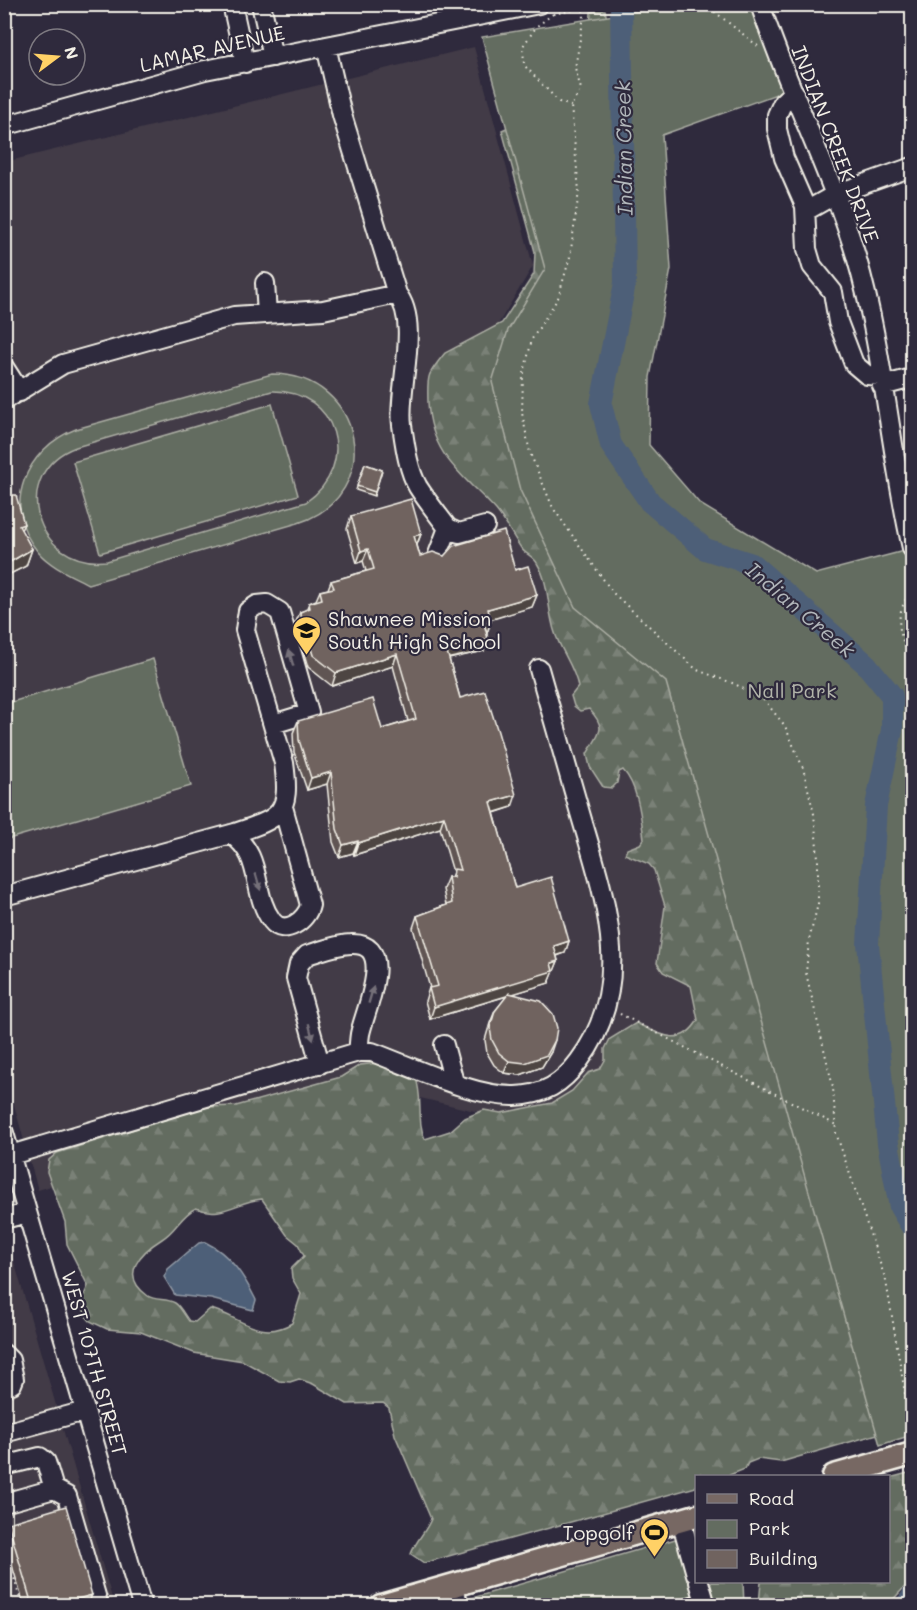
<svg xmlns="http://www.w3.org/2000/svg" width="917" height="1610" font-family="Mali,sans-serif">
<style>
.built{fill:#423b47}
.forest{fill:url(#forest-firs);stroke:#acaea4;stroke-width:1.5;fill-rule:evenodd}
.park{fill:#636c60;stroke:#acaea4;stroke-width:1.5;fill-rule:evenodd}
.water{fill:#4e5f78;stroke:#9099a5;stroke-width:1.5}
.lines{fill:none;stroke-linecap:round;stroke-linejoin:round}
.river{stroke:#4e5f78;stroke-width:22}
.minor-casing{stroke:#f4f1e8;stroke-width:22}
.major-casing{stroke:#f4f1e8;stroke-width:27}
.path{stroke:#f4f1e8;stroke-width:2;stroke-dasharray:1.5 4.5;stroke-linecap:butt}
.minor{stroke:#2f2a3d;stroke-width:18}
.major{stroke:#776864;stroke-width:22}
.path-bridge{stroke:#f4f1e8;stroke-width:2;stroke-dasharray:1.5 4.5;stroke-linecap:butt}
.wall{fill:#605552;stroke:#f4f1e8;stroke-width:1.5}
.shaded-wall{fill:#4e4542;stroke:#f4f1e8;stroke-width:1.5}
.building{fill:#70635f;stroke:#f4f1e8;stroke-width:1.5}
.oneway{fill:#747079}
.labels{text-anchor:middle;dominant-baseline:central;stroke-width:4.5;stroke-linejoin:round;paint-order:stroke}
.street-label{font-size:20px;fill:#f4f1e8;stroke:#2f2a3d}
.poi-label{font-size:20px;fill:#f4f1e8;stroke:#2f2a3d;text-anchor:start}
.park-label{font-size:20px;fill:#b3b5ab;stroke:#2f2a3d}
.water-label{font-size:21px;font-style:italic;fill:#b2b7bb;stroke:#2f2a3d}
</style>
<defs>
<pattern id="forest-firs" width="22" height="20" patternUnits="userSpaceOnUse" patternTransform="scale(1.5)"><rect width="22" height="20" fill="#636c60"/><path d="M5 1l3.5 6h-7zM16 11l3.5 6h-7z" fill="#7a8177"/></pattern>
</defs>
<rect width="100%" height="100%" fill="#2f2a3d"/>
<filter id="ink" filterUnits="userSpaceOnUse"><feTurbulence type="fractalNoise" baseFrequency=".0167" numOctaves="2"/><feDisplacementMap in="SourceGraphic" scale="12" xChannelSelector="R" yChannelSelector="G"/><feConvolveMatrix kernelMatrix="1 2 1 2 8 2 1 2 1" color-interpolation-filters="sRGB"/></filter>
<g filter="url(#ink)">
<path class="built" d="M474 47 533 266 497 326 480 385 735 1009 585 1099 500 1117 370 1086 38 1190 5 1073V162Z
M5 1230 114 1605H5Z"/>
<path class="forest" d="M598 10H605L608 25 606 295 912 1424 781 1462 758 1459 748 1463 745 1469 727 1476H696V1487L424 1563 411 1554C416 1540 426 1532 431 1519L395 1435 389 1408 383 1403 347 1404 313 1384 299 1379 290 1382 279 1381 243 1361 194 1353 141 1332 107 1329 90 1321 85 1315 82 1300 88 1286 67 1244 65 1222 47 1172 49 1160 57 1153 206 1107 236 1106 341 1077 360 1065 378 1063 415 1075C424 1099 416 1121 425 1139L450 1131 465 1118 484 1110 501 1113 552 1103 572 1091 588 1073 600 1069 605 1060V1049L610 1039 636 1023C659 1034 681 1049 698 1020L691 986 663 972 657 963 665 906 654 870 649 864 625 854 627 849 640 844 644 839C641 817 638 786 623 770L619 772 617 783 612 788 603 787 590 767 587 754C599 733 608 729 589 709L580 711 574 706 571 696 578 687C575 668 561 651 555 633 547 610 550 584 537 563 533 556 525 554 521 548 512 535 506 522 496 510 462 474 431 456 428 402 427 375 427 375 445 353L502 323 534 274 535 252 502 130 511 126 590 31 591 12ZM262 1199 287 1235 298 1244 304 1256 291 1269 292 1278 301 1294 292 1323C259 1343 237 1314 210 1309L195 1322 189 1321C185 1316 180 1306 175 1303 167 1298 155 1301 148 1296 118 1275 141 1252 162 1239 176 1231 181 1215 196 1208 222 1219 237 1201 262 1199Z
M912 1472V1579L888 1605H759L761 1582H888L889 1478Z"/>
<path class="park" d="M674 5H750L782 92 662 135 671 269 650 377 649 445 700 504 816 574 904 551 912 583V1435L880 1445 666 682 575 607 520 490 492 382 508 330 545 269 482 37Z
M272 374C364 374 387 495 298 523L88 584C71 575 51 567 38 552 0 507 26 448 76 429ZM272 391C338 390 359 465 306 502L107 561C34 569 8 472 76 447Z
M272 404 298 495 100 553 73 462Z
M153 659 191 786 5 840V704Z
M696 1533V1582H743L744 1606H445Z"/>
<path class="water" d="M205 1242C230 1254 244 1276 256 1300L253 1310 211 1299 175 1295 164 1277 168 1269 199 1243Z"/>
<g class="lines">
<path class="river" d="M621 4 625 283 601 404 611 445 650 502 705 549 752 564 866 664 892 696V730L876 806 868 944 888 1143 900 1207 912 1227
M906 1606 912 1597"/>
<defs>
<path id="minor" d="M232 4 245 63
M261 4 273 57
M760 4C788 90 830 170 856 256 884 351 890 452 912 548
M794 92 783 102 777 115V129L784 158 805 206 807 249 812 266 833 292 838 322 854 364 867 375 880 376
M4 126 205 70 539 4
M806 211 836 194 912 167
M265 283 267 314
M397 294C421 323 397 390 402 425 405 445 408 470 418 487 427 501 438 515 448 528L437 557
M4 367 20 392
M882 386 912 378
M4 400 63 364 234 316 323 310 397 294 342 115 326 46
M448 528 459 533 485 526
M231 834C264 856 251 893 272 921 284 937 307 920 310 905L283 807
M4 896 235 833C281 818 291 814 284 763L245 630 248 611 257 605 267 604 280 612 309 713 273 724
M444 1045 454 1082
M320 1064 296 978 299 964 307 955C321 951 337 944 351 944 398 942 364 1012 360 1034 359 1040 359 1046 358 1052
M4 1133 142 1606
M11 1155 358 1052H372C413 1067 473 1097 515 1096 544 1095 562 1084 579 1061 637 984 604 896 580 813 566 765 553 717 539 669
M4 1219 27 1213
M4 1354 10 1360 14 1379 12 1384 4 1387
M4 1433 85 1411
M4 1466 40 1457 46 1462 54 1489
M4 1503 54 1489 67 1496 99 1606
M681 1520 696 1574
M453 1585 459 1606
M692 1606 705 1602 699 1582"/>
<path id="major" d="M834 1476 912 1454
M381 1606 696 1516"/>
</defs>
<use href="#minor" class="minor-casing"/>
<use href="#major" class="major-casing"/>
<path class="path" d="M582 4 584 16 575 68 581 89 571 106 579 191 570 257 558 298 532 339 523 377 522 413 530 453 553 508 613 593 697 670 735 684 765 701 785 726 803 768 814 814 818 858V904L809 940 806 973 833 1087 836 1133 886 1281 912 1435
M705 4 759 47
M553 14 537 26 523 46 524 65 559 102 571 106
M912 589C890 623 901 631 912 667
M620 1014 836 1125
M4 1544 22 1606
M4 1583 16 1580"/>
<use href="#minor" class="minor"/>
<use href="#major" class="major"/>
<path class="path-bridge" d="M553 14 604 4"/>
</g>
<path class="wall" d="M365 464 382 470 374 496 356 490Z
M4 470 11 495 24 524 21 530 32 549 26 566 4 577Z
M351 516 421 534 417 545 420 556H444L515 570 537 595 532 607 491 619V621L487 633 484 651 449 659 460 698 512 807 494 813 515 888 569 941 565 953 557 956 558 961 549 983 512 994 551 1052 542 1067 520 1075 504 1073 494 1065 487 1053 485 1040 490 1023 495 1011 507 996 430 1019 425 1001 429 988H430L413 928 417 916 446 905 443 889 448 877H451L453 872 440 828 354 855 353 853 339 857 333 842 327 784 307 790 294 752 293 733 298 721 382 729 408 721 393 666 332 686 308 667 295 624 300 612 306 610 309 603 316 600 320 591 328 589 331 581 366 571 363 561 357 563 347 529Z
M8 1523 88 1605H24L4 1539V1532Z"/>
<path class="shaded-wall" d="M421 534 416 546 414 536Z
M32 549 26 566 4 577 10 562Z
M368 549 363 561 357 563 361 551Z
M537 595 532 607 483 622 488 609Z
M491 621 487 633 484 623Z
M488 639 484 651 441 660 446 648Z
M397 654 393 666 332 686 336 673Z
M331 772 327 784 307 790 311 778Z
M516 795 512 807 486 815 491 802Z
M444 816 440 828 354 855 358 843Z
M358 841 353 853 339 857 343 845Z
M569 941 565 953 549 958 554 946Z
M558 961 549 983 430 1019 434 1007Z
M555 1040 551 1052 542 1067 520 1075 504 1073 509 1061Z
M92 1595 88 1605H56Z"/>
<path class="building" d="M365 464 382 470 375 492 357 486Z
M4 470H7L11 495H16L24 524 19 526 32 549 10 562 4 552Z
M411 499 421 534 414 536 420 556 433 552 444 556 453 546 504 531 515 570 528 566 537 595 488 609 491 621 484 623 488 639 446 648 460 698 485 691 498 732 516 795 491 802 515 888 551 877 569 941 554 946 558 961 551 963 553 971 434 1007 429 988 438 986 417 916 452 903 448 877H453L454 869 460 870 444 816 358 843V841L343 845 337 829 331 772 311 778 299 740 298 721 373 699 382 729 416 719 397 654 336 673 313 655 300 612 310 608 309 603 322 599 320 591 334 588 331 581 374 569 368 549 361 551 351 516Z
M509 993 541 1001 553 1014 557 1028 555 1040 547 1055 525 1063 509 1061 499 1053 492 1040 490 1028 495 1011Z
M66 1506 92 1595 56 1605H32L8 1523Z"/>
<defs><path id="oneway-solid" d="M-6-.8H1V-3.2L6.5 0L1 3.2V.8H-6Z" transform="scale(1.5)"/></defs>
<g class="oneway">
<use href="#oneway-solid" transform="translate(291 658) rotate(-106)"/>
<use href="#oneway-solid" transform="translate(258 882) rotate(74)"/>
<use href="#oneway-solid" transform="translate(371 995) rotate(-74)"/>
<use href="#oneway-solid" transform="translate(311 1032) rotate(75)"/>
</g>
</g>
<defs>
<symbol id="school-pin" viewBox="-11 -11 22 30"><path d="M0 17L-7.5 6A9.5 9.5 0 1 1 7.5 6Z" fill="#ffd166" stroke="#2f2a3d"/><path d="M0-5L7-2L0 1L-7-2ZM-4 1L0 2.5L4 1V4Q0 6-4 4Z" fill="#111"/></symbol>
<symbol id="stadium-pin" viewBox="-11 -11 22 30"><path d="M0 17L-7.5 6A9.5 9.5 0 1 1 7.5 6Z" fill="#ffd166" stroke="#2f2a3d"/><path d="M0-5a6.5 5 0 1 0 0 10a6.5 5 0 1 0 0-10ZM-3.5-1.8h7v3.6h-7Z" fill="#111"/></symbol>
</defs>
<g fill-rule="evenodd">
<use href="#school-pin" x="290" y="614" width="33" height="45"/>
<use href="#stadium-pin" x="638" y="1516" width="33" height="45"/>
</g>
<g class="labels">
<g class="street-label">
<text transform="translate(212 48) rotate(-13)">LAMAR AVENUE</text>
<text transform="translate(836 144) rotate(69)">INDIAN CREEK DRIVE</text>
<text transform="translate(95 1363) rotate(74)">WEST 107TH STREET</text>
</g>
<g class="poi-label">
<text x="328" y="618">Shawnee Mission<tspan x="328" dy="23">South High School</tspan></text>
<text x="634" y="1532" text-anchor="end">Topgolf</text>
</g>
<g class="park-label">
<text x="792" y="690">Nall Park</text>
</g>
<g class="water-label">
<text transform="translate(623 148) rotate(-91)">Indian Creek</text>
<text transform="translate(801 609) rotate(40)">Indian Creek</text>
</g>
</g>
<rect width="917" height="1610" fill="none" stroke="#2f2a3d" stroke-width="24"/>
<rect x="12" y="12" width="893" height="1586" fill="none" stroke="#f4f1e8" stroke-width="2" filter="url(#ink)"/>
<rect x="695" y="1475" width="195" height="108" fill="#2f2a3d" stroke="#7e7a81" stroke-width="1.5"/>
<rect x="707" y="1494" width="30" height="9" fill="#776864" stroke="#7e7a81" stroke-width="1.5"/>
<text x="749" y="1505" font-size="18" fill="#f4f1e8">Road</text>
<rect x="707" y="1520" width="30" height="18" fill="#636c60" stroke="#7e7a81" stroke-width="1.5"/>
<text x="749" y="1535" font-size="18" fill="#f4f1e8">Park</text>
<rect x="707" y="1550" width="30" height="18" fill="#70635f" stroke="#7e7a81" stroke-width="1.5"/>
<text x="749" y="1565" font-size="18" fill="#f4f1e8">Building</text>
<g transform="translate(57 57) rotate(74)"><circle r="28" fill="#2f2a3d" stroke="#7e7a81" stroke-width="1.5"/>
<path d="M0-4.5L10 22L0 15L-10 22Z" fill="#ffd166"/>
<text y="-9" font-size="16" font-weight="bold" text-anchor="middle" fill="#f4f1e8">N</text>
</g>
</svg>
